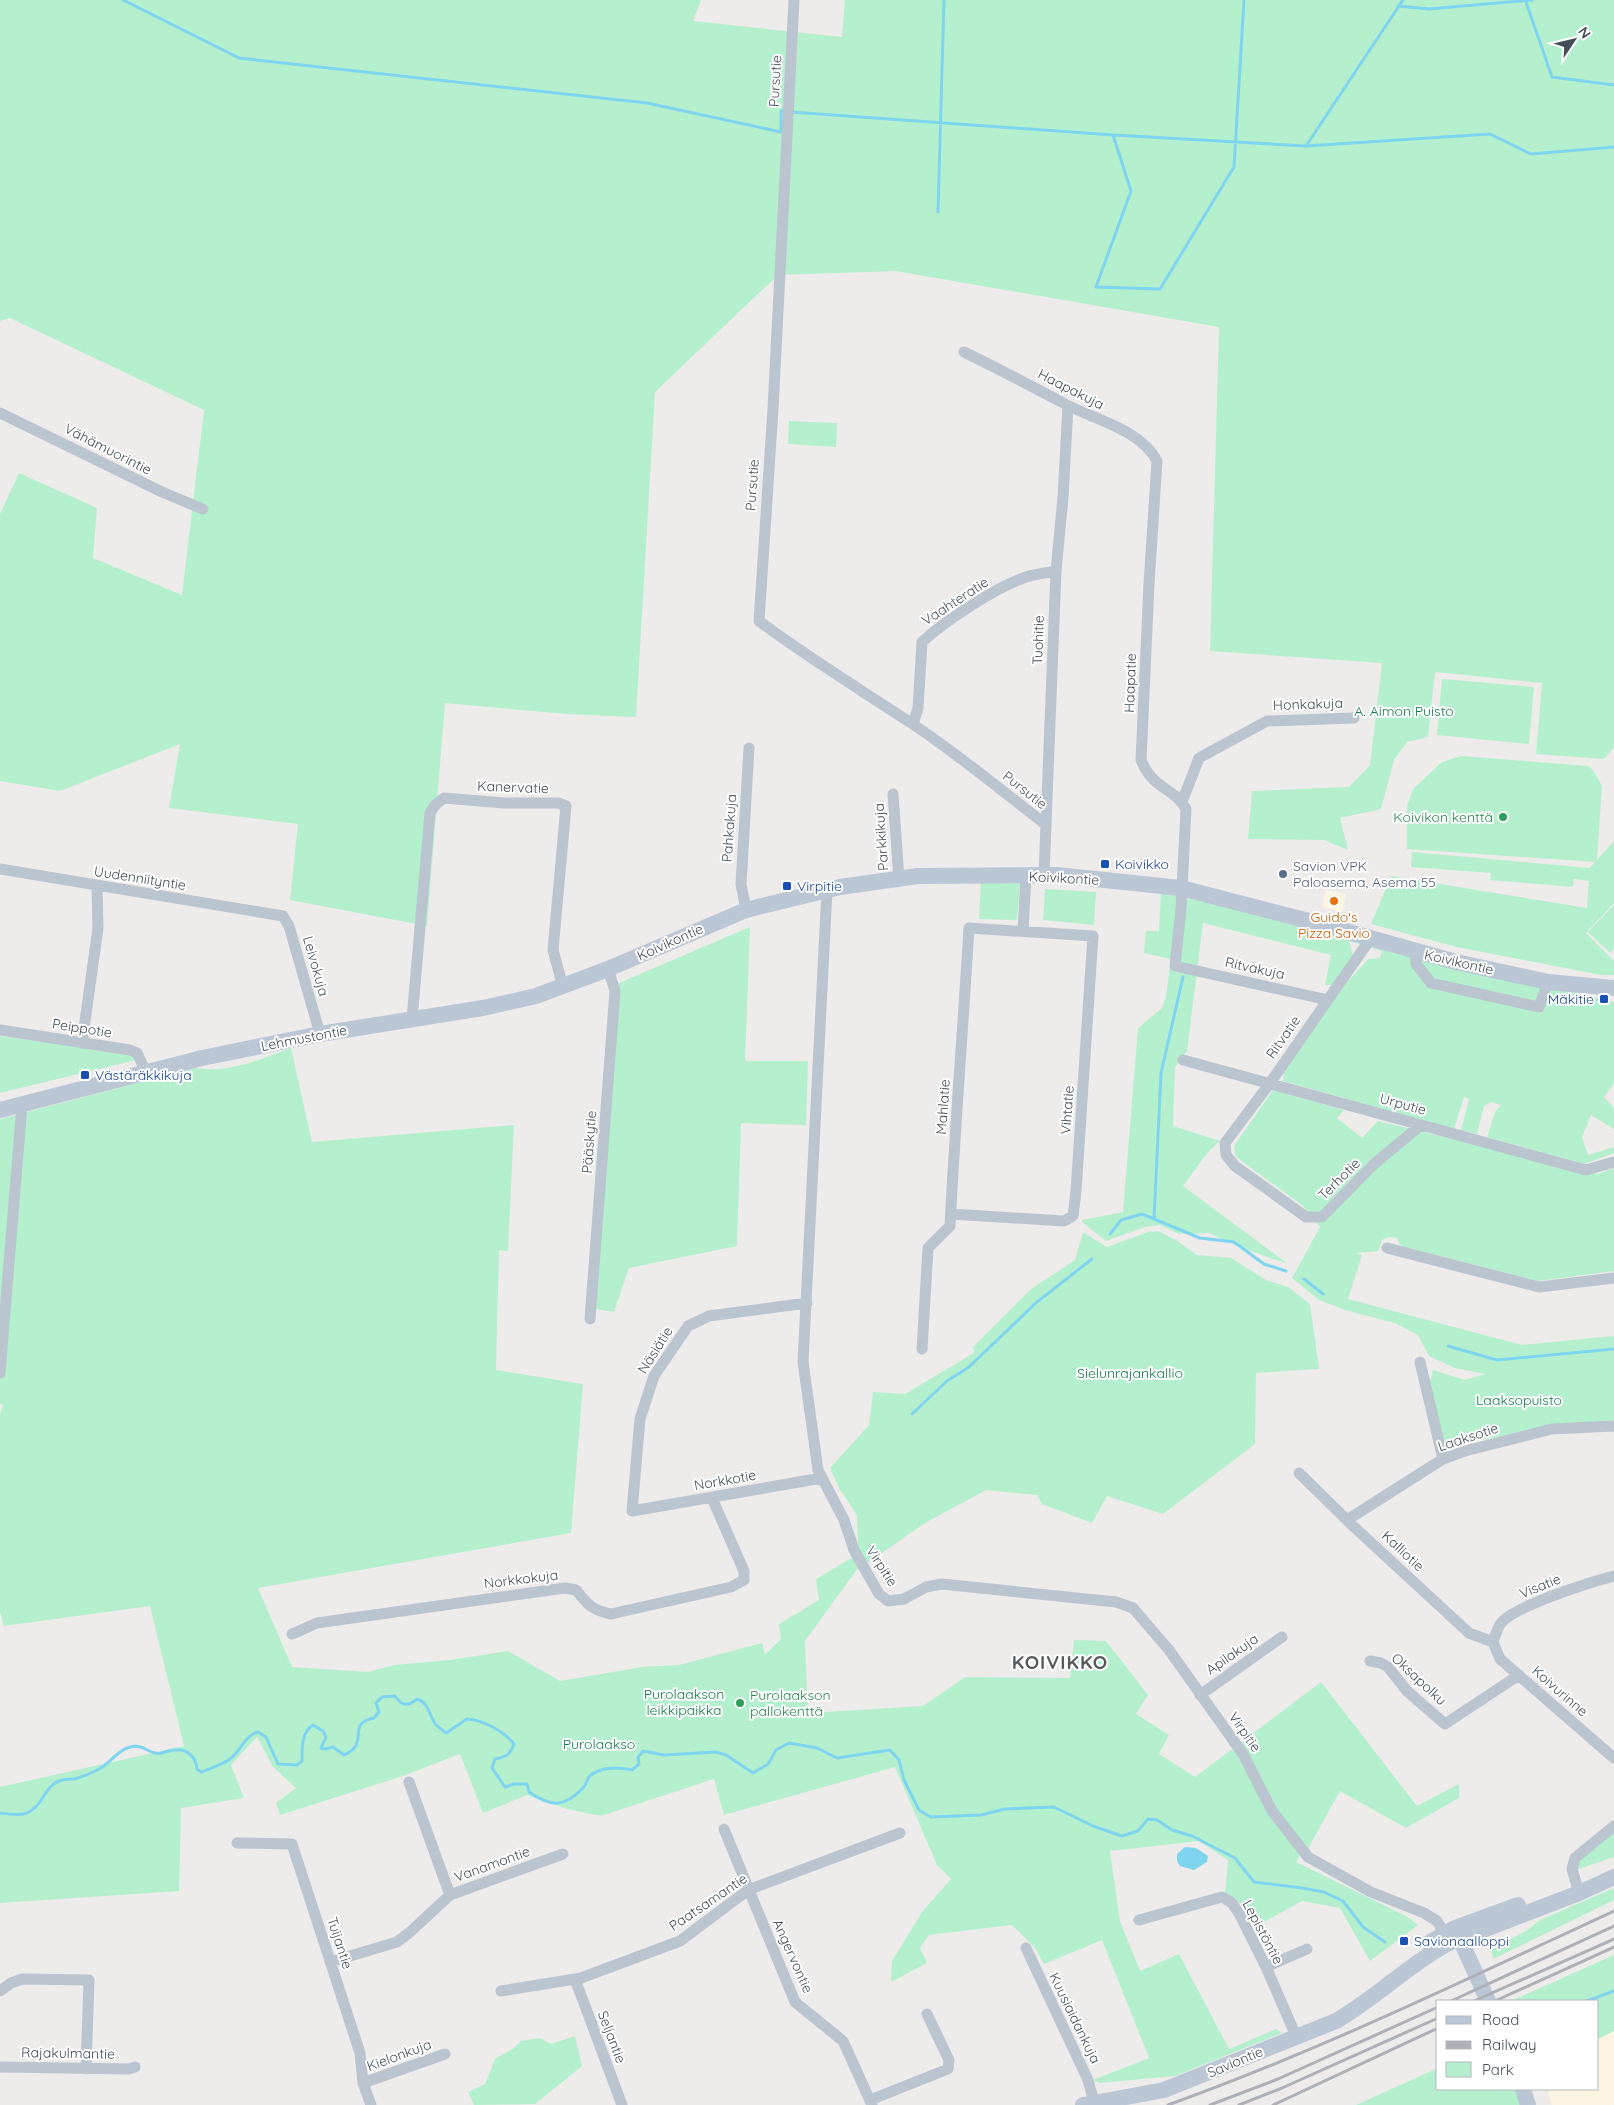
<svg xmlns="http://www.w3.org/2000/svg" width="1614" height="2105" font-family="Quicksand,sans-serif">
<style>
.commercial{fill:#fcf5e1}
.green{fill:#b5f0ce}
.water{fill:#7fd4f0}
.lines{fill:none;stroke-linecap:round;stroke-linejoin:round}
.stream{stroke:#7fd4f0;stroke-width:3}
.street{stroke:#bbc5cf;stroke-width:11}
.secondary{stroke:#bcc7d6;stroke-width:16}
.rail{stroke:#adb0b6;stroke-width:3}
.leisure-dot{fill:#2e9e5b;stroke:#fff;stroke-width:2}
.transit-dot{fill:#1a4fb4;stroke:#fff;stroke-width:2}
.service-dot{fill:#5c6f8a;stroke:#fff;stroke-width:2}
.food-dot{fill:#e8710a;stroke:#fff;stroke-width:2}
.labels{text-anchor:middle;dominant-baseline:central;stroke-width:4;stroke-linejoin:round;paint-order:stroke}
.street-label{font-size:14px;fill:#434e59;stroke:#fff}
.park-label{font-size:14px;fill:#117c4b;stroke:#fff}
.leisure-label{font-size:14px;fill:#27864d;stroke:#fff;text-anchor:end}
.transit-label{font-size:14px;fill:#164399;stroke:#fff;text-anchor:start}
.service-label{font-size:14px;fill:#4e5e75;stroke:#fff;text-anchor:start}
.food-label{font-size:14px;fill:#c56008;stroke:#fff}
.district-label{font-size:19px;font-weight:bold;letter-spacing:1px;fill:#575b60;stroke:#fff}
</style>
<rect width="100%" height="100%" fill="#eeebeb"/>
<path class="commercial" d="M1326 890 1346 894 1342 912 1322 907Z
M1614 2031V2105H1552L1547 2089H1598V2039Z"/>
<path class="green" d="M0 0H701L693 21 842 37 845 0H1614V747L1604 759 1536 754 1542 683 1435 672 1428 737 1407 742 1394 760 1381 809 1340 818 1348 850 1324 840 1248 839 1252 791 1349 787 1370 765 1382 663 1210 651 1219 327 896 271 778 275 655 392 636 717 566 714 445 703 427 926 290 900 298 824 169 808 180 744 60 791 0 781V514L19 473 97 508 93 558 182 595 204 410 10 318 0 321Z
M789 421 837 423 836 447 788 444Z
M1442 679 1534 687 1529 744 1437 735Z
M1461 756 1588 766 1593 770 1602 786 1597 860 1614 841V903L1586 933 1614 961V975H1601L1457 947 1371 924 1391 876 1587 908 1589 881 1574 879 1573 887 1490 880 1491 873 1411 867 1412 852 1590 868 1595 862 1407 849V806L1413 789 1442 762Z
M981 881 1020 882 1017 920 979 919Z
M1045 889 1096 892 1094 925 1043 920Z
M1161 891 1383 947 1614 1002V1083L1604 1097 1614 1108V1129L1591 1115 1582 1137 1588 1155 1614 1147V1153L1584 1164 1487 1137 1495 1112 1501 1105 1491 1102 1484 1106 1477 1134 1461 1130 1469 1099 1464 1097 1454 1129 1283 1081 1284 1072 1344 986 1368 959 1380 958 1382 951 1349 941 1353 956 1332 985H1325L1331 955 1203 923 1187 1051 1175 1067 1173 1126 1220 1141 1208 1152 1183 1186 1288 1264 1247 1250 1209 1233 1179 1234 1160 1225 1145 1227 1106 1241 1082 1222V1220L1123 1212 1138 1028 1162 1008 1166 996 1171 959 1144 953 1146 931H1159Z
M1614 905V949L1610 953 1588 932Z
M750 927 745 1061H808L806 1125 741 1123 737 1246 629 1268 614 1312 596 1309 619 983Z
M0 1036 132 1054 136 1060 0 1093Z
M291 1048 312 1142 514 1125 508 1251 499 1250 496 1370 583 1384 571 1533 258 1588 292 1667 369 1672 394 1665 450 1660 508 1651 560 1681 642 1667 679 1665 762 1643 765 1655 781 1639 779 1624 819 1600 816 1579 853 1557 858 1568 805 1641 808 1713 923 1706 965 1677 1070 1678 1074 1640 1106 1641 1148 1695 1136 1714 1169 1735 1159 1754 1195 1777 1321 1682 1417 1806 1459 1784V1798L1406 1828 1340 1791 1306 1852 1303 1851 1296 1862 1406 1916 1418 1925 1370 1961 1340 1908 1302 1901 1255 1927 1243 1905 1225 1894 1228 1860 1199 1841 1110 1851 1120 1921 1140 1971 1179 1954 1229 2049 1276 2029 1282 2033 1175 2076 1100 2083 1093 2080 1149 2058 1102 1940 1044 1964 1035 1948 1012 1925 929 1935 920 1948 927 1963 891 1982 892 1961 922 1912 951 1879 937 1865 895 1767 724 1815 714 1779 601 1816 567 1809 527 1795 483 1813 460 1754 403 1776 280 1815 276 1803 296 1788 273 1767 257 1737 231 1765 244 1798 181 1808 179 1891 0 1903V1787L184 1746 150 1606 4 1626 0 1612V1414L3 1405 0 1404V1119L195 1068C228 1074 261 1059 291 1048Z
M1273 1090 1344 1110 1337 1118 1362 1138 1378 1121 1598 1174 1614 1168V1271L1538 1281 1401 1246 1397 1238 1389 1237 1382 1240 1378 1251 1356 1253 1362 1255 1348 1299 1522 1345 1614 1336V1422L1571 1424 1463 1443 1445 1450 1429 1385 1433 1370 1465 1380 1485 1374 1455 1368 1429 1356 1418 1335 1395 1323 1345 1310 1319 1300 1292 1278 1320 1227 1303 1206 1236 1157 1234 1146Z
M1158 1231 1176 1240 1197 1255 1231 1258 1266 1280 1288 1287 1310 1304 1319 1369 1256 1373 1255 1444 1163 1514 1107 1496 1092 1523 1042 1504 1037 1495 986 1490 925 1523 866 1564 858 1547 857 1515 839 1488 830 1468 869 1425 873 1392 905 1394 974 1353 973 1347 1031 1289 1075 1260 1083 1232 1107 1247 1148 1232Z
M1614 1830V1857L1576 1870V1864Z
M1614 1888V1900L1493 1959 1491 1949 1526 1931 1540 1920Z
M1614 1955V2031L1598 2039V2001H1511Z
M575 2036 582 2066 535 2104 474 2105 468 2092 485 2084 495 2059 514 2048 521 2041 540 2038 551 2044Z
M1438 2068V2089H1523L1528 2105H1356Z"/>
<path class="water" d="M1185 1847 1196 1848 1208 1856 1207 1862 1194 1870 1180 1866 1177 1861V1854Z"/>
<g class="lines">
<path class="stream" d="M123 0 239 58 647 103 781 132V111H785
M1526 2 1552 77 1614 85
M1398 6 1429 9 1532 0
M791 112 1113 135 1131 191 1096 287 1160 289 1234 167 1244 0
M1113 135 1306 146 1490 134 1531 154 1614 147
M1306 146 1403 0
M938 212 944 0
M1154 1219 1161 1073 1183 977
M1110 1234 1121 1220 1142 1214 1200 1238 1234 1242 1264 1264 1286 1271
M1304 1279 1323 1294
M1448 1346 1497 1360 1614 1349
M912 1414 947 1381 969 1367 1037 1302 1092 1259
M0 1813C8 1814 19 1816 27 1813 42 1807 45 1786 59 1781 63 1779 69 1779 74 1779 82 1777 92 1773 99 1769 111 1763 117 1750 130 1747 142 1744 146 1751 155 1753 163 1755 167 1750 174 1750 187 1748 196 1757 197 1769L201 1772C211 1768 222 1765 230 1759 241 1751 244 1736 258 1732L266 1737 278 1764 297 1765 302 1761C302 1748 301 1733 313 1725L323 1731 326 1737 321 1748 325 1749 333 1747 344 1755C372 1743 344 1724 374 1718L379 1712 376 1703 382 1697 395 1696C402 1706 407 1707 417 1699 429 1702 429 1716 436 1725 439 1728 443 1730 446 1733L467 1719C483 1720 504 1731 514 1744 510 1755 506 1757 495 1759L492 1768 505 1787 514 1784H527L529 1792C551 1807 564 1808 583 1788 587 1784 587 1778 591 1775 603 1766 618 1767 632 1770L639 1764 638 1757 643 1751 664 1755 716 1752 726 1755 753 1773 768 1764 776 1750 789 1743 817 1748 837 1758 890 1750 899 1760 904 1780 919 1810 931 1817 981 1815 1005 1809 1054 1807 1093 1826 1122 1836 1138 1831 1148 1819 1157 1820 1172 1830 1192 1836 1235 1858 1254 1882 1302 1888 1324 1892 1343 1901 1363 1927 1385 1942
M1587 2001 1614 1991"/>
<path class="street" d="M794 0 773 409 759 621C808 658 860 689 911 723 958 754 1001 790 1045 824
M964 352C999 369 1033 387 1067 405 1096 420 1141 430 1157 461L1149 584 1141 760C1153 790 1174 787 1186 809L1181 909 1175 966 1328 1000
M0 413 162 492 203 509
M913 724 918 708 922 642C945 621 996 587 1026 577 1036 574 1046 573 1056 571
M893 794 899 879
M1182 802 1199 758 1267 721 1354 718
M0 869 283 916 289 926 320 1034
M1044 875 1056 571 1063 497 1068 406
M827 890 803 1362 818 1470 844 1520 854 1550 879 1594 888 1601 904 1599 926 1587 942 1584 1116 1602 1133 1608 1169 1650 1243 1754 1272 1811 1308 1857 1371 1892 1424 1913 1437 1921 1448 1939
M746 910 741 884 749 748
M1023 931 1026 875
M1371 938 1270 1083 1225 1143 1226 1155 1235 1166 1306 1217H1322L1374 1164 1421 1125
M1415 952 1416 964 1431 983 1539 1007 1548 982
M412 1019 430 813 435 805 444 798 504 803H558L566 806 553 950 563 987
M0 1030 130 1050 137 1053 146 1072
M82 1043 98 928 97 887
M1183 1060 1586 1170 1614 1162
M1387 1248 1539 1287 1614 1278
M807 1303 709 1316 688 1326 654 1376 640 1419 632 1511 822 1478
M590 1319 615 991 608 969
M922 1349 928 1248 950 1226C955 1127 963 1028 969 928L1093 936 1076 1191 1073 1216 1064 1221 951 1214
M1420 1362 1443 1459
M0 1373 22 1105
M1299 1473 1353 1526 1469 1633 1493 1642
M1347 1520 1443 1459 1465 1451 1552 1429 1614 1426
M292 1634 317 1623 565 1588 576 1590C588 1605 592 1610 611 1614L731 1587 744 1580V1571L712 1498
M1493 1642 1500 1659 1614 1758
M1493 1642C1495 1636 1498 1625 1503 1621 1519 1605 1590 1582 1614 1576
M1370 1661 1381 1663 1388 1667 1407 1691 1445 1724 1519 1675
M1200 1695 1282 1637
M409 1782 450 1895
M724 1829 795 2002 843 2041 872 2105
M237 1843 292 1844 360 2053 363 2083 371 2105
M1579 1893 1572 1869 1575 1858 1614 1826
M1139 1920 1222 1897 1232 1903 1240 1915 1266 1967 1296 2036
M1026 1948 1088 2080 1094 2102
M330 1962 397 1942 409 1933 450 1895 563 1854
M1266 1967 1307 1949
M575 1979 622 2105
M0 1991 11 1983 22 1979 89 1980 86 2069
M501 1991 581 1978 680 1941 748 1890 900 1833
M0 2067 129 2069 135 2067
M363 2083 445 2054
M870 2100 948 2069 949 2060 927 2014"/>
<path class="secondary" d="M0 1110 202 1058 320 1034 483 1008 536 996 608 969 746 910 840 887 918 876 1057 875 1181 888 1313 922 1456 962 1548 982 1614 988
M1456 1930 1488 2001
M1429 1943 1455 1928 1518 1905
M1523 2089 1528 2105
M1083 2105 1164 2090 1336 2021C1376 1998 1409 1964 1449 1943L1579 1893 1614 1877"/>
<path class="rail" d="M1451 2001 1614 1926
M1474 2001 1614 1939
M1495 2001 1614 1947
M1168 2105C1321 2050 1467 1979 1614 1911
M1210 2105 1278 2079 1438 2007
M1239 2105 1282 2088 1438 2018
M1273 2105 1438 2028"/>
</g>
<g class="leisure-dot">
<circle cx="1503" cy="817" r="5"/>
<circle cx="740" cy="1703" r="5"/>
</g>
<g class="transit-dot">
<rect x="1100" y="859" width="10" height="10" rx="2.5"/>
<rect x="782" y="881" width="10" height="10" rx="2.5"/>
<rect x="1599" y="994" width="10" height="10" rx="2.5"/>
<rect x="80" y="1070" width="10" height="10" rx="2.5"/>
<rect x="1399" y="1936" width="10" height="10" rx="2.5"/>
</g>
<circle class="service-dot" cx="1283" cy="874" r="5"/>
<circle class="food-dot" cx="1334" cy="901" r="5"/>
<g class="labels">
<g class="street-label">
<text transform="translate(775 81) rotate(-87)">Pursutie</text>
<text transform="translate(1071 389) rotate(27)">Haapakuja</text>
<text transform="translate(108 449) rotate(27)">Vähämuorintie</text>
<text transform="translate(752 485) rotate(-86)">Pursutie</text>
<text transform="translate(955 601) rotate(-33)">Vaahteratie</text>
<text transform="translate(1038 640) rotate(-88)">Tuohitie</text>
<text transform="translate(1130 683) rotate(-88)">Haapatie</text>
<text transform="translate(1308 704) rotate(-2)">Honkakuja</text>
<text transform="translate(513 787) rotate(2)">Kanervatie</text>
<text transform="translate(1025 790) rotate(38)">Pursutie</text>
<text transform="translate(729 828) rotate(-86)">Pahkakuja</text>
<text transform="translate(881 837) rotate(-94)">Parkkikuja</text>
<text transform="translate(140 878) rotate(9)">Uudenniityntie</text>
<text transform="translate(1064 878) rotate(3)">Koivikontie</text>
<text transform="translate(670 942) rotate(-24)">Koivikontie</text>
<text transform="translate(1459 962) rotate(13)">Koivikontie</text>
<text transform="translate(316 966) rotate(74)">Leivokuja</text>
<text transform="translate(1255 968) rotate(12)">Ritvakuja</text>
<text transform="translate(82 1028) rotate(9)">Peippotie</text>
<text transform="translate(1283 1037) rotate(-55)">Ritvatie</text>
<text transform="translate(304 1038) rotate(-11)">Lehmustontie</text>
<text transform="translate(1403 1104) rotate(15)">Urputie</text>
<text transform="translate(943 1107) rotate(-86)">Mahlatie</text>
<text transform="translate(1067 1110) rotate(-86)">Vihtatie</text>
<text transform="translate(589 1142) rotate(-86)">Pääskytie</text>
<text transform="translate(1339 1179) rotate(-45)">Terhotie</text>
<text transform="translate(655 1350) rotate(-58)">Näsiätie</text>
<text transform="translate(1468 1437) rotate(-18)">Laaksotie</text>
<text transform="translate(725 1480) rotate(-10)">Norkkotie</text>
<text transform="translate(1403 1551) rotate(43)">Kalliotie</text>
<text transform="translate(882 1566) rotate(57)">Virpitie</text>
<text transform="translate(521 1579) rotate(-7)">Norkkokuja</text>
<text transform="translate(1540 1586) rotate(-22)">Visatie</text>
<text transform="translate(1232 1654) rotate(-35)">Apilakuja</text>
<text transform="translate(1419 1679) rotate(43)">Oksapolku</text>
<text transform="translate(1560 1691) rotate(41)">Koivurinne</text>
<text transform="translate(1245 1732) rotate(55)">Virpitie</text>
<text transform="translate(492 1864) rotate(-20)">Vanamontie</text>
<text transform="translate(708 1902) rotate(-34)">Paatsamantie</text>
<text transform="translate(1263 1932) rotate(62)">Lepistöntie</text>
<text transform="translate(340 1943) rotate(72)">Tuijantie</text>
<text transform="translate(793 1956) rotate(66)">Angervontie</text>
<text transform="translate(1075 2018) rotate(64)">Kuusiaidankuja</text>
<text transform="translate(612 2037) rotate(69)">Seljantie</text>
<text transform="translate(68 2053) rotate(1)">Rajakulmantie</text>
<text transform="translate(399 2055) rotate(-20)">Kielonkuja</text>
<text transform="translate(1235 2062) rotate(-23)">Saviontie</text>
</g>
<g class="park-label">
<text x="1404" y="711">A. Aimon Puisto</text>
<text x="1130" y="1373">Sielunrajankallio</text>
<text x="1519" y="1400">Laaksopuisto</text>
<text x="684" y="1694">Purolaakson<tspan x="684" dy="16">leikkipaikka</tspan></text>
<text x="599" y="1744">Purolaakso</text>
</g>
<g class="leisure-label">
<text x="1493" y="817">Koivikon kenttä</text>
<text x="750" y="1695" text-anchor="start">Purolaakson<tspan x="750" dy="16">pallokenttä</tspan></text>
</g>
<g class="transit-label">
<text x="1115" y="864">Koivikko</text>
<text x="797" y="886">Virpitie</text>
<text x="1594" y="999" text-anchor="end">Mäkitie</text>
<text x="95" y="1075">Västäräkkikuja</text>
<text x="1414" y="1941">Savionaalloppi</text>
</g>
<g class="service-label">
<text x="1293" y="866">Savion VPK<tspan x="1293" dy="16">Paloasema, Asema 55</tspan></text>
</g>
<g class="food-label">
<text x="1334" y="917">Guido's<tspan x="1334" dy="16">Pizza Savio</tspan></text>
</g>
<g class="district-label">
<text x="1060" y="1662">KOIVIKKO</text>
</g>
</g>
<rect x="1436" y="2000" width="162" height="90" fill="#ffffff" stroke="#b4b8bd"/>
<rect x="1446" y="2016" width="25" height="8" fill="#bcc7d6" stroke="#b4b8bd"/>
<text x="1482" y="2025" font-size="15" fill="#434e59">Road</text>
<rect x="1446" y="2041" width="25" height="8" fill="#adb0b6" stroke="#b4b8bd"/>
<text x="1482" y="2050" font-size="15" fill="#434e59">Railway</text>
<rect x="1446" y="2062" width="25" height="15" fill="#b5f0ce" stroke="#b4b8bd"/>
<text x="1482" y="2075" font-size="15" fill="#434e59">Park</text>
<g transform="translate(1574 40) rotate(55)" stroke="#ffffff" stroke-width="4" paint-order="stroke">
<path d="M0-4L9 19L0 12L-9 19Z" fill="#434e59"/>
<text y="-8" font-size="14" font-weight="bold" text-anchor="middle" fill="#434e59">N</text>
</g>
</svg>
